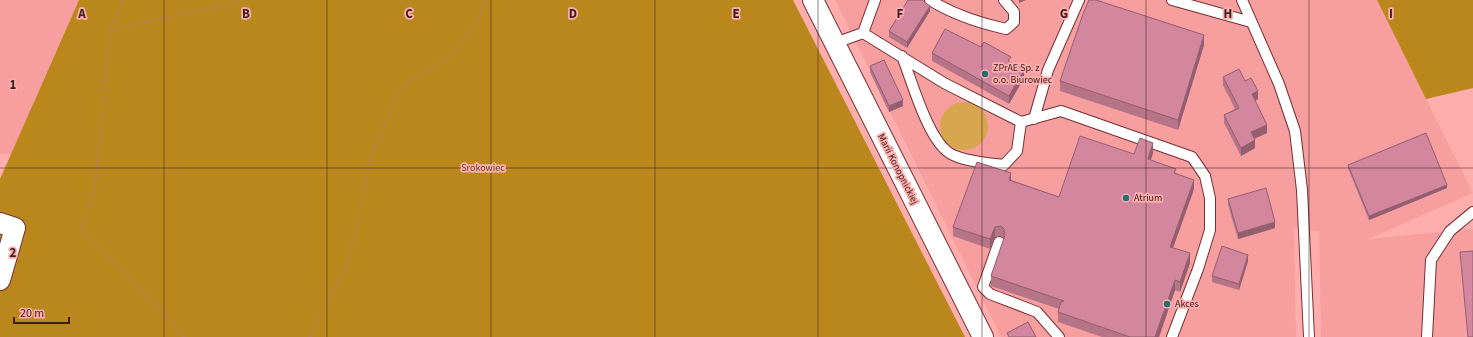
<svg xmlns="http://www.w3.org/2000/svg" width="1473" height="337" font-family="'Source Sans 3',sans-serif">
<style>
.built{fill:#f79f9f}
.green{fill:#d8a64e}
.forest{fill:#ba871d}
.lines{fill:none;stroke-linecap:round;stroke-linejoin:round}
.lane-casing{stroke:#743033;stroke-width:12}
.street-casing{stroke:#743033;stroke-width:22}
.path{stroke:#b87a79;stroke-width:2.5;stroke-dasharray:1 3;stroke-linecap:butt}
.lane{stroke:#fff;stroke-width:10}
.street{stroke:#fff;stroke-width:20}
.wall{fill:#b57488}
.shaded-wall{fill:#935e6f}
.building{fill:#d2879e;stroke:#935e6f}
.grid{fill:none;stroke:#3e2020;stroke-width:1;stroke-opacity:0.55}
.poi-dot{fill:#257074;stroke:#ffaead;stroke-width:1.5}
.labels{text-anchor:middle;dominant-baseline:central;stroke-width:3.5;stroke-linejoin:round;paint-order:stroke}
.poi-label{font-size:10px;fill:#3e2020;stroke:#ffaead;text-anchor:start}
.park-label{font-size:10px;fill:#5f4922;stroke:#ffaead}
.street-label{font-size:10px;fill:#3e2020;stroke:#ffaead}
.grid-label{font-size:13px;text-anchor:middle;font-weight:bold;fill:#3e2020;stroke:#ffaead;stroke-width:3.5;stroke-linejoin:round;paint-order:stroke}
</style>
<rect width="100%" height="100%" fill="#ffaead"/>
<path class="built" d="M0 0H79L11 154H0Z
M835 0H1377L1473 193 1368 239 1473 229V337H1321L1319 232 1294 228 1296 337H1001Z"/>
<path class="green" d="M940 126a24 24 0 1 1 48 0a24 24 0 1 1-48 0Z"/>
<path class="forest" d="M79 0H793L965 337H0V179Z
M1377 0H1473V88L1426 99Z"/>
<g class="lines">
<defs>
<path id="lane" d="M930 0C954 15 979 23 1006 29L1014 22V12L1004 0
M1172 0 1251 22
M1242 0 1279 84 1295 131 1302 190 1309 337
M863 33 875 0
M835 43 863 33 944 83 1021 122 1061 111 1192 157 1205 176 1210 198V230L1198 269 1172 337
M902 56C912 81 929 145 953 155 968 162 988 163 1004 165L1017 151 1021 122
M1034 119 1048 70 1079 0
M999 242 983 287 990 294 1037 312 1059 337
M1427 337 1431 260 1450 231 1473 212"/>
<path id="street" d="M813 0 983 337
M0 223 15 228 0 280"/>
</defs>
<use href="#lane" class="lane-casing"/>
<use href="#street" class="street-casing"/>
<path class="path" d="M124 0 110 30 95 188 81 231 124 271 184 337
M215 8 217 0
M110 30 186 13 223 7 242 0
M310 337 330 295 348 264 372 154 402 86 453 54 477 21 486 0"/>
<use href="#lane" class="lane"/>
<use href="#street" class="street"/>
</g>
<path class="wall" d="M930 11 907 48 889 37V31Z
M1204 45 1178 130 1060 91V81Z
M932 53 1011 63 1024 78 1009 104 932 61Z
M870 66 903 106 889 112 870 72Z
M1223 77 1245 81 1258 99 1255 101 1267 133 1254 139 1255 148 1241 156 1224 123V115L1235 109 1223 85Z
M1153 153 1150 160 1176 173 1194 189 1173 248 1190 263 1180 292 1175 290 1159 337H1102L1058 322V312L1059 309 991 286V276L1004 238 1001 236 995 237 990 249 953 236V227L1011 180 1059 197 1134 154Z
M1348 165 1447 188 1369 220 1348 168Z
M1228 199 1275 228 1238 239 1228 205Z
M1248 261 1239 290 1212 282V276Z"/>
<path class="shaded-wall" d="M1019 0H1026L1019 3Z
M930 6V11L907 48V42Z
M1204 35V45L1178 130V120Z
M1024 70V78L1009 104V96Z
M1258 91V99L1252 103V94Z
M903 100V106L889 112V106Z
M1267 125V133L1251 140V132Z
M1255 140V148L1241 156V148Z
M1153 143V153L1148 169V159Z
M1011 173V183L1009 180Z
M1194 180V189L1170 256V247Z
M1447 185V188L1369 220V216Z
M1275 222V228L1238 239V233Z
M995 227V237L990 249V239Z
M1190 253V263L1180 292V282Z
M1248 255V261L1239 290V284Z
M1175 280V290L1159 337H1155Z"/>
<path class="building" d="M908 0H922L930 6 907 42 889 31Z
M1089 0H1096L1204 35 1178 120 1060 81 1083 14Z
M945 29 981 47 984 42 1011 57 1008 61 1024 70 1009 96 932 53Z
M884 60 903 100 889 106 870 66Z
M1239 69 1245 81 1251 78 1258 91 1252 94 1267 125 1251 132 1255 140 1241 148 1224 115 1239 108 1223 77Z
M1426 133 1447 185 1369 216 1348 165Z
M1080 136 1134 154 1140 138 1153 143 1148 159 1176 169 1174 173 1194 180 1170 247 1190 253 1180 282 1175 280 1155 337H1130L1058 312 1061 302 1064 301 991 276 1005 235 1004 229 1001 226 995 227 990 239 953 227 977 162 1011 173 1009 180 1059 197Z
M1266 188 1275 222 1238 233 1228 199Z
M1222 246 1248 255 1239 284 1212 276Z
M1473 251V337H1468L1460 252Z
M1028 322 1036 337H1009L1007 333Z"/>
<path class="grid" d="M164 0V337M327 0V337M491 0V337M655 0V337M818 0V337M982 0V337M1146 0V337M1309 0V337M0 168H1473"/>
<g class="poi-dot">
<circle cx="985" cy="74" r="4"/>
<circle cx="1126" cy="198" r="4"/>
<circle cx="1167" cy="304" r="4"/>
</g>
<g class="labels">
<g class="poi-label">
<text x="993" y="68">ZPrAE Sp. z<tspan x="993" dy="12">o.o. Biurowiec</tspan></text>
<text x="1134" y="198">Atrium</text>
<text x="1175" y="304">Akces</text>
</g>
<g class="park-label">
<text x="483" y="168">Srokowiec</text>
</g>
<g class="street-label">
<text transform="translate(898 169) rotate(63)">Marii Konopnickiej</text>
</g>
</g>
<g class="grid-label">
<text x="82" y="18">A</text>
<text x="246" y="18">B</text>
<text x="409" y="18">C</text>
<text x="573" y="18">D</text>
<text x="736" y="18">E</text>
<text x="900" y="18">F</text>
<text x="1064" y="18">G</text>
<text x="1228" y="18">H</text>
<text x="1391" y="18">I</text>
<text x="13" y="89">1</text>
<text x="13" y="257">2</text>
</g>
<path d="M14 317v6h55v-6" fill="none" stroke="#3e2020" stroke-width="2"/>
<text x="20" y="317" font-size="12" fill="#3e2020" stroke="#ffaead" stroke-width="3" paint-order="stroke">20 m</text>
</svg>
